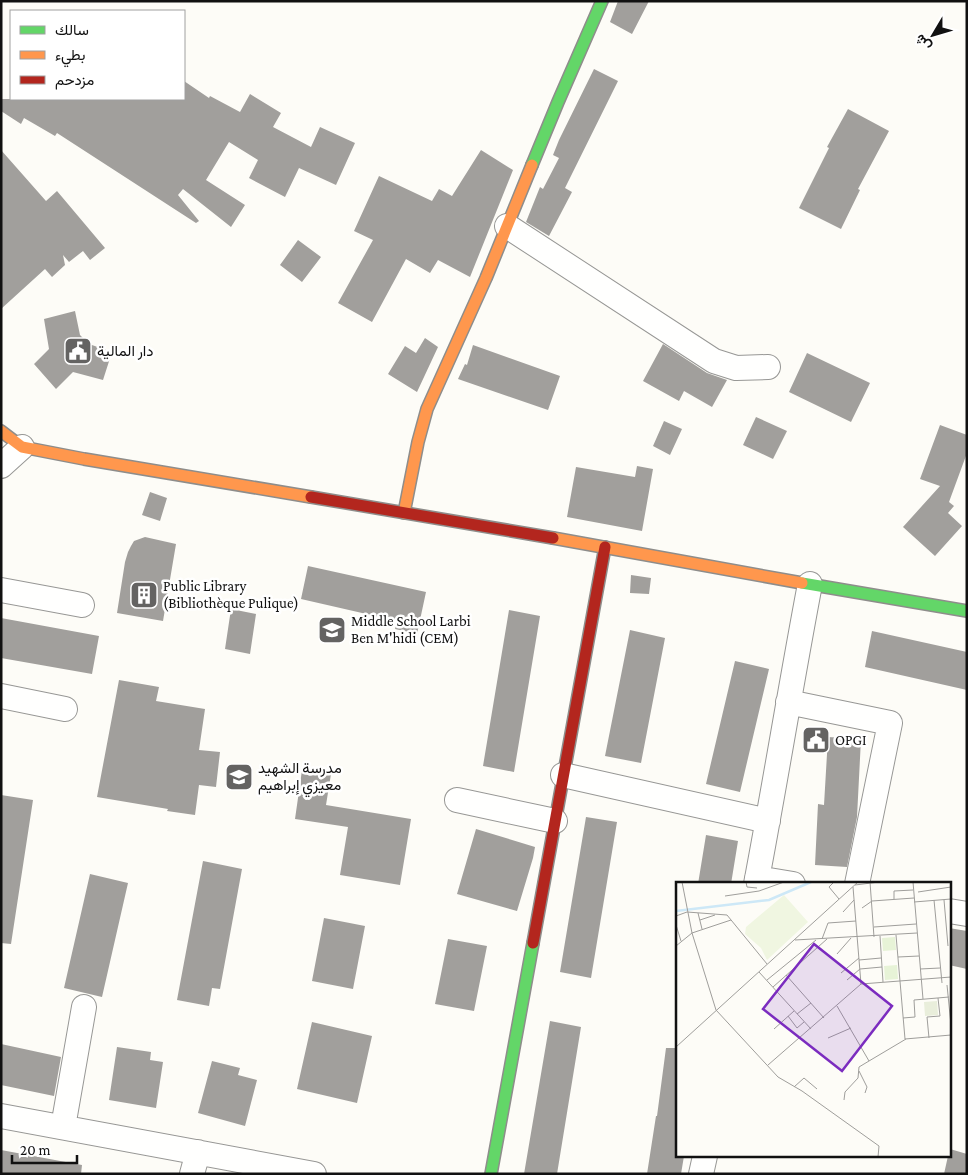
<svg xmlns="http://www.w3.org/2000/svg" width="968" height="1175" font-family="'Crimson Pro',Vazirmatn,serif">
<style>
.building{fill:#a19f9c}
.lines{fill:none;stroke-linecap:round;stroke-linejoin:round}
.street-casing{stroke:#979795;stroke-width:26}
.fast-casing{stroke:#8e8d8b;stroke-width:14}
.slow-casing{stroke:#8e8d8b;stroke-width:14}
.jam-casing{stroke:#8e8d8b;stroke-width:14}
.street{stroke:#fffffe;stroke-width:24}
.fast{stroke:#63d668;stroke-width:11}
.slow{stroke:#ff974d;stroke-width:11}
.jam{stroke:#b3261e;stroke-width:11}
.labels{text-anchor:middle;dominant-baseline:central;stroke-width:5;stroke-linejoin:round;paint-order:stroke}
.poi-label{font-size:15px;fill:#111;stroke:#fff;text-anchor:start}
.inset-river{fill:none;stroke:#cde8f7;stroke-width:2.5}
.inset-road{fill:none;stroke:#9f9e9b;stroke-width:1}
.view{fill:#7b2cbf;fill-opacity:0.15;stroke:#7b2cbf;stroke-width:2.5}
.inset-edge{fill:none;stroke:#111;stroke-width:2.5}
</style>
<rect width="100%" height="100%" fill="#fdfcf7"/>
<path class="building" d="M618 1H649L632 34 610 22Z
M594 69 618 81 565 188 572 192 549 236 526 222 540 187 543 189 559 158 553 155 559 140Z
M184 81 209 98 210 96 240 112 250 94 281 113 273 127 311 147 320 127 355 143 336 185 299 168 285 197 249 178 258 160 229 142 206 180 245 205 231 227 183 189 178 195 199 221 196 223 57 133 55 136 24 118 21 124 1 111V99H184Z
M848 109 889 131 858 189 860 190 841 229 799 208 829 148 827 147Z
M1 150 46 201 57 191 105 248 90 260 83 251 69 262 63 255 65 265 52 277 45 269 1 309Z
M481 150 513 170 470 277 438 260 430 273 406 259 372 322 338 303 373 240 354 231 379 176 432 201 439 189 452 196Z
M298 240 321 257 302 282 280 265Z
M75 311 80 335 89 344 112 352 103 380 73 372 56 389 34 364 49 349 44 319Z
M425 338 438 347 417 392 388 374 405 346 416 353Z
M663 344 707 373 727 380 712 407 684 391 679 401 643 381Z
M473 345 560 376 548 410 458 379 465 364 467 365Z
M807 353 870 383 851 422 789 392Z
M756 417 787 431 773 459 743 445Z
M664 421 682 429 670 455 653 446Z
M940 425 967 435V453L949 502 954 506 948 513 962 526 935 556 903 527 940 486 920 479Z
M637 466 653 469 642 531 567 517 576 467 635 477Z
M150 492 167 498 160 521 142 515Z
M145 537 176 544 163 621 117 613 125 562 128 552 131 546 134 541Z
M308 566 426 592 417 634 395 629 397 621 301 599Z
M631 575 651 578 649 594 630 593Z
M231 609 256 614 250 654 225 649Z
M509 610 540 616 514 772 483 766Z
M1 618 99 636 92 674 1 658Z
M630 630 665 638 641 763 605 756Z
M872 631 967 652V690L865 667Z
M735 661 769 669 740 792 706 784Z
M119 680 159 687 156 701 205 709 199 750 220 752 216 787 199 785 195 815 167 811 168 809 97 797Z
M828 737 861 739 857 817 847 867 815 865 818 804 824 805Z
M302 770 331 774 326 805 411 819 400 885 340 875 348 827 295 819Z
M1 795 33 800 11 944 1 943Z
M586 817 617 822 591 978 560 972Z
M476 829 535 847 533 858 517 911 457 894Z
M706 835 738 841 731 884H698Z
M203 861 242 869 220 989 212 988 209 1006 177 1000Z
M90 874 128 883 102 997 64 988Z
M324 918 365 926 353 989 312 981Z
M949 928 967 931V969L949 965Z
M448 939 487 946 474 1011 435 1004Z
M550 1021 581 1027 557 1174H524Z
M312 1022 372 1036 357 1103 297 1089Z
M1 1044 61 1057 54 1096 1 1085Z
M117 1047 151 1052 150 1060 163 1062 156 1108 109 1100Z
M666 1048H677V1156H684L681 1174H647L656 1116H657Z
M212 1061 240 1068 238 1075 257 1080 245 1126 198 1113Z
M950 1149 967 1154V1174H944L948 1156H949Z
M1 1150 82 1165 81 1174H1Z"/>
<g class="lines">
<defs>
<path id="street" d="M507 226 714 361 736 368 768 367
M1 466 22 447
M1 590 82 605
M1 696 65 709
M788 702 890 723 857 884
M563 775 768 821
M457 800 555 821
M757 878 793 884
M756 884C775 784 791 684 810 584
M949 911 967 914
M1 1116 314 1174
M63 1127 84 1007
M192 1174 198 1152
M701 1174 705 1156"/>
<path id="fast" d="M532 165 558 102 602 1
M802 583 967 611
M491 1174 533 943"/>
<path id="slow" d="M1 431 22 447 84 459 311 497
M404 513 418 442 427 409 486 278 532 165
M553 538 802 583"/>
<path id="jam" d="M311 497 553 538
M533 943 605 547"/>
</defs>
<use href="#street" class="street-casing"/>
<use href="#fast" class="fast-casing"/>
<use href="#slow" class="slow-casing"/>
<use href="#jam" class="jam-casing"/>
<use href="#street" class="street"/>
<use href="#fast" class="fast"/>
<use href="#slow" class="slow"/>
<use href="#jam" class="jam"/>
</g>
<defs>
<symbol id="civic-square" viewBox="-11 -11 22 22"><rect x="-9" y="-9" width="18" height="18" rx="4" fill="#646362" stroke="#fff"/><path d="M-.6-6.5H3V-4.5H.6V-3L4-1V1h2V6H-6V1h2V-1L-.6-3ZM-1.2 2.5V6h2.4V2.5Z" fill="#fff"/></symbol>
<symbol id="building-square" viewBox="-11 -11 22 22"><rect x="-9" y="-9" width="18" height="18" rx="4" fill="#646362" stroke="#fff"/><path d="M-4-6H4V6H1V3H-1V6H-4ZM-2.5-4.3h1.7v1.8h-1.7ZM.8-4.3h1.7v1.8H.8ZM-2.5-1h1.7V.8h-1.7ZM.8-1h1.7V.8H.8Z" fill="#fff"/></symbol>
<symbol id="school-square" viewBox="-11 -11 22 22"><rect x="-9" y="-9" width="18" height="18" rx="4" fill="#646362" stroke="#fff"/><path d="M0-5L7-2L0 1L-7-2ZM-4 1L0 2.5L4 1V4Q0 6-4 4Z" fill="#fff"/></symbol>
</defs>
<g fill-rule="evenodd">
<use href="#civic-square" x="62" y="335" width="32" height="32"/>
<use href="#building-square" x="128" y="579" width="32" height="32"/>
<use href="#school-square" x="316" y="614" width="32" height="32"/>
<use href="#civic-square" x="800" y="724" width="32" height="32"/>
<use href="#school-square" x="223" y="761" width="32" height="32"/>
</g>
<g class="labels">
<g class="poi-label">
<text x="97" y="351">دار المالية</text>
<text x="163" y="586">Public Library<tspan x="163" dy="17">(Bibliothèque Pulique)</tspan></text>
<text x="351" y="621">Middle School Larbi<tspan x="351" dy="17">Ben M'hidi (CEM)</tspan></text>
<text x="835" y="740">OPGI</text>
<text x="258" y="768">مدرسة الشهيد<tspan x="258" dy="17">معيزي إبراهيم</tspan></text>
</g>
</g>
<g transform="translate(676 882)">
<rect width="275" height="275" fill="#fdfcf7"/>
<path d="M219 55 220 68 207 69 206 56ZM221 83 222 97 209 98 208 84Z" fill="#e7f3d7"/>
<path d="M261 119 262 133 249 134 248 120Z" fill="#e9eedb"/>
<path d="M108 13 132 40 91 78 85 66 69 52 70 45Z" fill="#f0f6e1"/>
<path class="inset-river" d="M0 29 93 18 135 0"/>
<path class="inset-road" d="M6 0 16 51 40 128 102 195 126 209 203 264 202 275M70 0 71 5 81 6M158 0 153 5 163 17M194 0 198 55M237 0 247 117M179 3 203 0M177 5 185 102M242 10 275 5M49 14 83 9 108 0M218 17V9L237 8M258 18 266 101M268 18 272 64M238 20 275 17M186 26 196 19 238 16M167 30 178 18M22 31 26 47M0 34 11 30 51 33 91 82M24 38 39 33M0 43 5 59M198 45 240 42M220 53 229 157 275 153M204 54 207 100M146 57 152 41 180 39M119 58 241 51M0 64 16 51 55 38M161 72 175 56M222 75 243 74M183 78 205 76M244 87 264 86M83 90 135 147M165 91 183 76M110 93 148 136M91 98 140 58M171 98 184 87 206 85M271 103 275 143M97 105 151 57M161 124 193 179 230 157M121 132 135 121M112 134 121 146 128 140M227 136 239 135 238 118 273 115M98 147 118 129M152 156 175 146M253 156 251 135 264 134 262 116M0 165 182 0M92 183 185 102 275 95M183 189 191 205 189 211M118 205 128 196 141 207M168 218 169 210 182 196 183 185 193 179"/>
<path class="view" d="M138 62 216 124 166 189 87 127Z"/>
<rect width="275" height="275" class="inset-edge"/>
</g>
<rect width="968" height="1175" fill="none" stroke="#111111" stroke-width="5"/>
<rect x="10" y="10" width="175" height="90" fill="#ffffff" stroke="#a0a0a0"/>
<rect x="20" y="26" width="25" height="8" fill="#63d668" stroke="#a0a0a0"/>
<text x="55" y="35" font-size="15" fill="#111111">سالك</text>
<rect x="20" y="51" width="25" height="8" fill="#ff974d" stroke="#a0a0a0"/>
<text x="55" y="60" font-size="15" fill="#111111">بطيء</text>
<rect x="20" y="76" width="25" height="8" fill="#b3261e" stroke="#a0a0a0"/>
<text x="55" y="85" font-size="15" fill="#111111">مزدحم</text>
<g transform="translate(933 35) rotate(232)" stroke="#ffffff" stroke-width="4" paint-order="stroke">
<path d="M0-4L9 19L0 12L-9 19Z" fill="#111111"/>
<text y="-8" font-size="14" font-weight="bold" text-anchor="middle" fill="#111111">ش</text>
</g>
<path d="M12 1155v8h65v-8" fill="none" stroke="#111111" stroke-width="2.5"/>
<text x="20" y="1155" font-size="15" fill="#111111" stroke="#ffffff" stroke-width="4" paint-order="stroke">20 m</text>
</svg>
